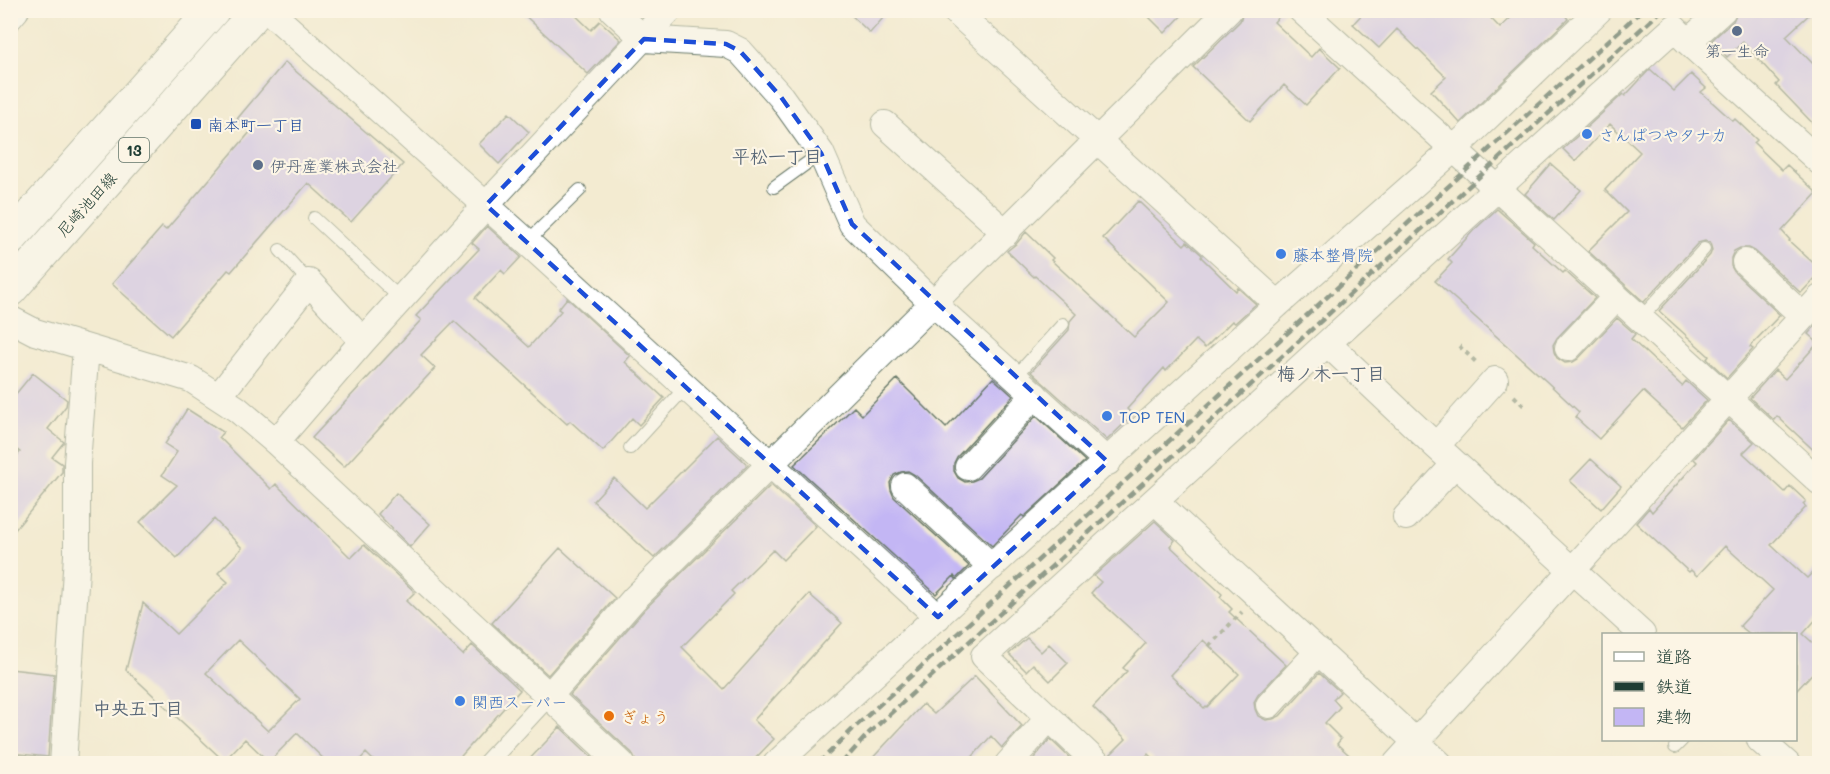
<svg xmlns="http://www.w3.org/2000/svg" width="1830" height="774" font-family="Mali,'Klee One',sans-serif">
<style>
.building{fill:#c3b6f4;fill-rule:evenodd}
.lines{fill:none;stroke-linecap:round;stroke-linejoin:round}
.service-casing{stroke:#697a6b;stroke-width:14}
.pedestrian-casing{stroke:#697a6b;stroke-width:20}
.minor-casing{stroke:#697a6b;stroke-width:28}
.primary-casing{stroke:#697a6b;stroke-width:35}
.path{stroke:#697a6b;stroke-width:4;stroke-dasharray:4.5 4.5;stroke-linecap:butt}
.service{stroke:#fff;stroke-width:12}
.pedestrian{stroke:#fff;stroke-width:18}
.minor{stroke:#fff;stroke-width:26}
.primary{stroke:#fff;stroke-width:33}
.rail{stroke:#1f3d34;stroke-width:4.5;stroke-dasharray:9 4.5;stroke-linecap:butt}
.marked{fill:none;stroke:#1d4ed8;stroke-width:4.5;stroke-dasharray:12 8;stroke-linejoin:round}
.service-dot{fill:#5c6f8a;stroke:#fcf5e5;stroke-width:2}
.transit-dot{fill:#1a4fb4;stroke:#fcf5e5;stroke-width:2}
.shop-dot{fill:#3f7fe0;stroke:#fcf5e5;stroke-width:2}
.food-dot{fill:#e8710a;stroke:#fcf5e5;stroke-width:2}
.labels{text-anchor:middle;dominant-baseline:central;stroke-width:4.5;stroke-linejoin:round;paint-order:stroke}
.shield{fill:#fcf5e5;stroke:#617469;stroke-width:1.5}
.shield-label{font-size:15px;font-weight:bold;fill:#1f3d34}
.service-label{font-size:16px;fill:#4e5e75;stroke:#fcf5e5}
.transit-label{font-size:16px;fill:#164399;stroke:#fcf5e5;text-anchor:start}
.shop-label{font-size:16px;fill:#366cbe;stroke:#fcf5e5;text-anchor:start}
.street-label{font-size:16px;fill:#1f3d34;stroke:#fcf5e5}
.food-label{font-size:16px;fill:#c56008;stroke:#fcf5e5;text-anchor:start}
.neighbourhood-label{font-size:18px;font-weight:bold;fill:#586777;stroke:#fcf5e5}
</style>
<rect width="100%" height="100%" fill="#fcf5e5"/>
<filter id="ink" filterUnits="userSpaceOnUse"><feTurbulence type="fractalNoise" baseFrequency=".0167" numOctaves="2"/><feDisplacementMap in="SourceGraphic" scale="12" xChannelSelector="R" yChannelSelector="G"/><feConvolveMatrix kernelMatrix="1 2 1 2 8 2 1 2 1" color-interpolation-filters="sRGB"/></filter>
<filter id="wash" filterUnits="userSpaceOnUse"><feTurbulence type="fractalNoise" baseFrequency=".008" numOctaves="4" result="noise"/><feDisplacementMap in="SourceGraphic" scale="24" xChannelSelector="R" yChannelSelector="G"/><feGaussianBlur stdDeviation="1.35" result="paint"/><feColorMatrix in="noise" values="0 0 0 0 0 0 0 0 0 0 0 0 0 0 0 0 0 1.4 0 .05"/><feComposite in="paint" operator="in"/></filter>
<g filter="url(#wash)">
<rect width="100%" height="100%" fill="#f3ebd1"/>
<g id="blocks">
<path class="building" d="M519 10H570L591 30 600 21 621 40 588 74Z
M846 10H890L870 33Z
M1142 10H1187L1165 33Z
M1244 10H1285L1274 22 1311 57 1319 48 1340 68 1306 105 1284 85 1250 121 1193 67 1240 21Z
M1366 10H1483L1500 28 1519 10H1561L1568 19 1460 123 1431 91 1446 77 1397 29 1379 48 1353 24Z
M1738 10H1814L1786 36 1820 71V131L1776 85 1779 82 1743 42 1727 57 1712 40 1733 21Z
M285 62 403 164 351 222 308 183 231 272 228 270 171 336 112 284 162 227 166 230 251 131 237 119Z
M1650 69 1674 91 1691 74 1706 88 1701 92 1733 121 1735 119 1757 140 1754 143 1782 170 1787 165 1817 193 1782 231 1790 240 1789 241 1820 269V273L1801 293 1755 251 1749 248H1740L1734 251 1731 258V266L1735 273 1780 315 1752 344 1750 347 1753 349 1727 378 1707 359 1709 356 1659 311 1710 255 1712 250 1710 243 1705 241 1698 243 1644 302 1588 251 1627 212 1605 190 1640 152 1610 124 1575 161 1563 149 1623 94 1625 96Z
M509 113 529 132 499 164 479 144Z
M1551 164 1581 190 1554 220 1525 194Z
M1138 201 1184 245 1187 242 1202 255 1201 257 1236 291 1238 288 1256 304 1235 323 1232 321 1205 348 1196 340 1166 371 1164 368 1127 409 1133 415 1107 440 1031 372 1069 330 1070 321 1076 314 1035 276 1034 277 1007 251 1017 243 1026 232 1053 258 1051 260 1134 337 1169 302 1103 238Z
M1497 209 1534 242 1532 245 1563 273 1565 271 1595 298 1557 338 1553 345 1554 352 1557 358 1565 363 1573 362 1578 359 1617 318 1635 334 1631 339 1682 386 1686 381 1707 400 1682 427 1643 391 1599 439 1575 417 1579 412 1546 381 1435 281 1452 263 1448 259 1473 231Z
M487 226 521 257 505 274 501 270 475 298 529 347 561 311 558 309 567 298 630 356 625 362 664 398 639 425 632 418 603 451 570 421 567 424 454 321 421 355 435 368 344 467 312 438 421 320 416 316 479 249 472 243Z
M1820 321V456L1777 416 1774 420 1750 398 1775 370 1785 379 1818 343 1808 334Z
M33 373 67 400 66 406 48 429 64 442 52 457 62 464V472L10 536V464L20 452 10 444V401Z
M993 378 1013 396 957 457 954 463V471L958 478 965 482 972 481 979 478 1036 416 1085 461 1024 517 1022 515 992 546 915 475 908 471 901 472 894 475 890 483 891 490 894 497 969 566 956 579 954 576 936 594 794 465 854 407 862 415 897 379 946 428Z
M187 409 223 432 219 437 271 489 276 484 351 558 364 545 415 592 406 601 463 655 472 645 520 690 454 764H377L366 753 356 764H329L297 733 269 762 245 739 224 761 126 670 143 603 176 634 228 582 218 573 242 548 214 519 177 558 140 522 177 485 162 475 177 452 165 444ZM238 640 300 699 268 731 206 673Z
M1729 420 1754 442 1743 453 1785 492 1790 486 1806 501 1803 504 1806 507 1771 545 1807 578 1820 565V615L1803 634 1820 649V665L1796 691V634H1750L1740 626 1773 590 1725 546 1697 576 1691 570 1689 572 1636 523 1649 508 1652 512 1697 462 1694 459Z
M717 436 748 465 654 558 593 501 614 478 645 508Z
M1591 459 1621 486 1601 509 1570 481Z
M771 485 816 526 783 560 773 550 731 591 734 594 682 647 724 689 809 594 842 623 754 720 774 739 750 764H637L632 753 570 695 645 609Z
M396 493 430 524 410 547 378 514Z
M1155 521 1175 540 1170 546 1222 594 1220 597 1232 609 1229 612 1286 665 1258 695 1254 702 1255 709 1258 716 1266 720 1273 719 1280 716 1319 673 1340 692 1333 699 1340 707 1325 723 1341 739 1337 744 1359 764H1158L1148 754 1139 764H1113L1110 755 1126 739 1093 707 1127 671 1123 668 1146 643 1091 593 1101 582 1094 576ZM1203 640 1239 674 1207 707 1206 706 1204 708 1170 675Z
M560 548 615 598 548 675 492 623Z
M1027 638 1041 652 1049 644 1068 663 1050 681 1033 664 1026 671 1009 654Z
M10 669 54 674 48 757 10 753Z
M975 676 1022 726 1002 748 991 736 966 764H867L923 704 934 714Z
M560 727 599 764H525Z
M1050 739 1076 764H1029Z"/>
</g>
</g>
<g filter="url(#ink)">
<use href="#blocks" fill-opacity="0" stroke="#697a6b" stroke-width="1.5"/>
<g class="lines">
<defs>
<path id="service" d="M774 187 821 153
M314 218 401 299
M527 242 580 190
M280 250 309 282
M1640 319 1704 249
M1015 377 1063 324
M630 448 686 387
M1675 747 1682 740"/>
<path id="pedestrian" d="M486 764 549 696"/>
<path id="minor" d="M268 10 527 242 938 617
M613 10 644 39 726 44 740 51 781 97 821 153 852 224 934 304 1108 462
M954 10 1278 304
M1301 10 1820 482
M10 17 16 10
M1688 42 1820 162
M885 124 1006 233
M1745 262 1803 316
M10 319 35 332 191 379 237 409 276 442 622 764
M1328 344 1436 446 1642 634
M1568 348 1616 297
M219 396 309 282 363 341
M276 442 363 341 486 205 669 10
M1436 446 1495 380
M968 467 1035 395
M905 486 992 567
M1155 501 1440 764
M1406 517 1455 464
M549 696 634 599 1229 10
M1269 705 1319 651
M1760 740 1787 764
M63 764 77 555V463L86 348
M776 764 1278 304 1454 149 1599 10
M1008 764 1049 718
M1098 764 984 656C1215 447 1443 236 1674 28L1688 42 1723 10
M1396 764 1820 298"/>
<path id="primary" d="M10 239 213 10
M10 290 258 10"/>
</defs>
<use href="#service" class="service-casing"/>
<use href="#pedestrian" class="pedestrian-casing"/>
<use href="#minor" class="minor-casing"/>
<use href="#primary" class="primary-casing"/>
<path class="path" d="M1459 346 1477 363
M1514 396 1526 408
M1209 646 1242 612"/>
<use href="#service" class="service"/>
<use href="#pedestrian" class="pedestrian"/>
<use href="#minor" class="minor"/>
<use href="#primary" class="primary"/>
<path class="rail" d="M818 764 855 727 1642 10
M841 764 869 733 1662 10"/>
</g>
</g>
<path d="M0 0H1830V774H0ZM644 39 726 44 740 51 781 97 821 153 852 224 1108 462 938 617 486 205Z" fill="#f3ebd1" fill-opacity=".55" fill-rule="evenodd"/>
<path class="marked" d="M644 39 726 44 740 51 781 97 821 153 852 224 1108 462 938 617 486 205Z"/>
<g class="service-dot">
<circle cx="1737" cy="31" r="6"/>
<circle cx="258" cy="165" r="6"/>
</g>
<rect class="transit-dot" x="190" y="118" width="12" height="12" rx="3"/>
<g class="shop-dot">
<circle cx="1587" cy="134" r="6"/>
<circle cx="1281" cy="254" r="6"/>
<circle cx="1107" cy="416" r="6"/>
<circle cx="460" cy="701" r="6"/>
</g>
<circle class="food-dot" cx="609" cy="716" r="6"/>
<g class="labels">
<rect class="shield" x="119" y="138" width="30" height="24" rx="4.5"/>
<g class="shield-label">
<text x="134" y="150">13</text>
</g>
<g class="service-label">
<text x="1737" y="50">第一生命</text>
<text x="270" y="165" text-anchor="start">伊丹産業株式会社</text>
</g>
<g class="transit-label">
<text x="208" y="124">南本町一丁目</text>
</g>
<g class="shop-label">
<text x="1599" y="134">さんぱつやタナカ</text>
<text x="1293" y="254">藤本整骨院</text>
<text x="1119" y="416">TOP TEN</text>
<text x="472" y="701">関西スーパー</text>
</g>
<g class="street-label">
<text transform="translate(86 204) rotate(-48)">尼崎池田線</text>
</g>
<g class="food-label">
<text x="621" y="716">ぎょう</text>
</g>
<g class="neighbourhood-label">
<text x="777" y="156">平松一丁目</text>
<text x="1331" y="373">梅ノ木一丁目</text>
<text x="138" y="708">中央五丁目</text>
</g>
</g>
<rect width="1830" height="774" fill="none" stroke="#fcf5e5" stroke-width="36"/>
<rect x="1602" y="633" width="195" height="108" fill="#fcf5e5" stroke="#a4ab9e" stroke-width="1.5"/>
<rect x="1614" y="652" width="30" height="9" fill="#ffffff" stroke="#a4ab9e" stroke-width="1.5"/>
<text x="1656" y="663" font-size="18" fill="#1f3d34">道路</text>
<rect x="1614" y="682" width="30" height="9" fill="#1f3d34" stroke="#a4ab9e" stroke-width="1.5"/>
<text x="1656" y="693" font-size="18" fill="#1f3d34">鉄道</text>
<rect x="1614" y="708" width="30" height="18" fill="#c3b6f4" stroke="#a4ab9e" stroke-width="1.5"/>
<text x="1656" y="723" font-size="18" fill="#1f3d34">建物</text>
</svg>
